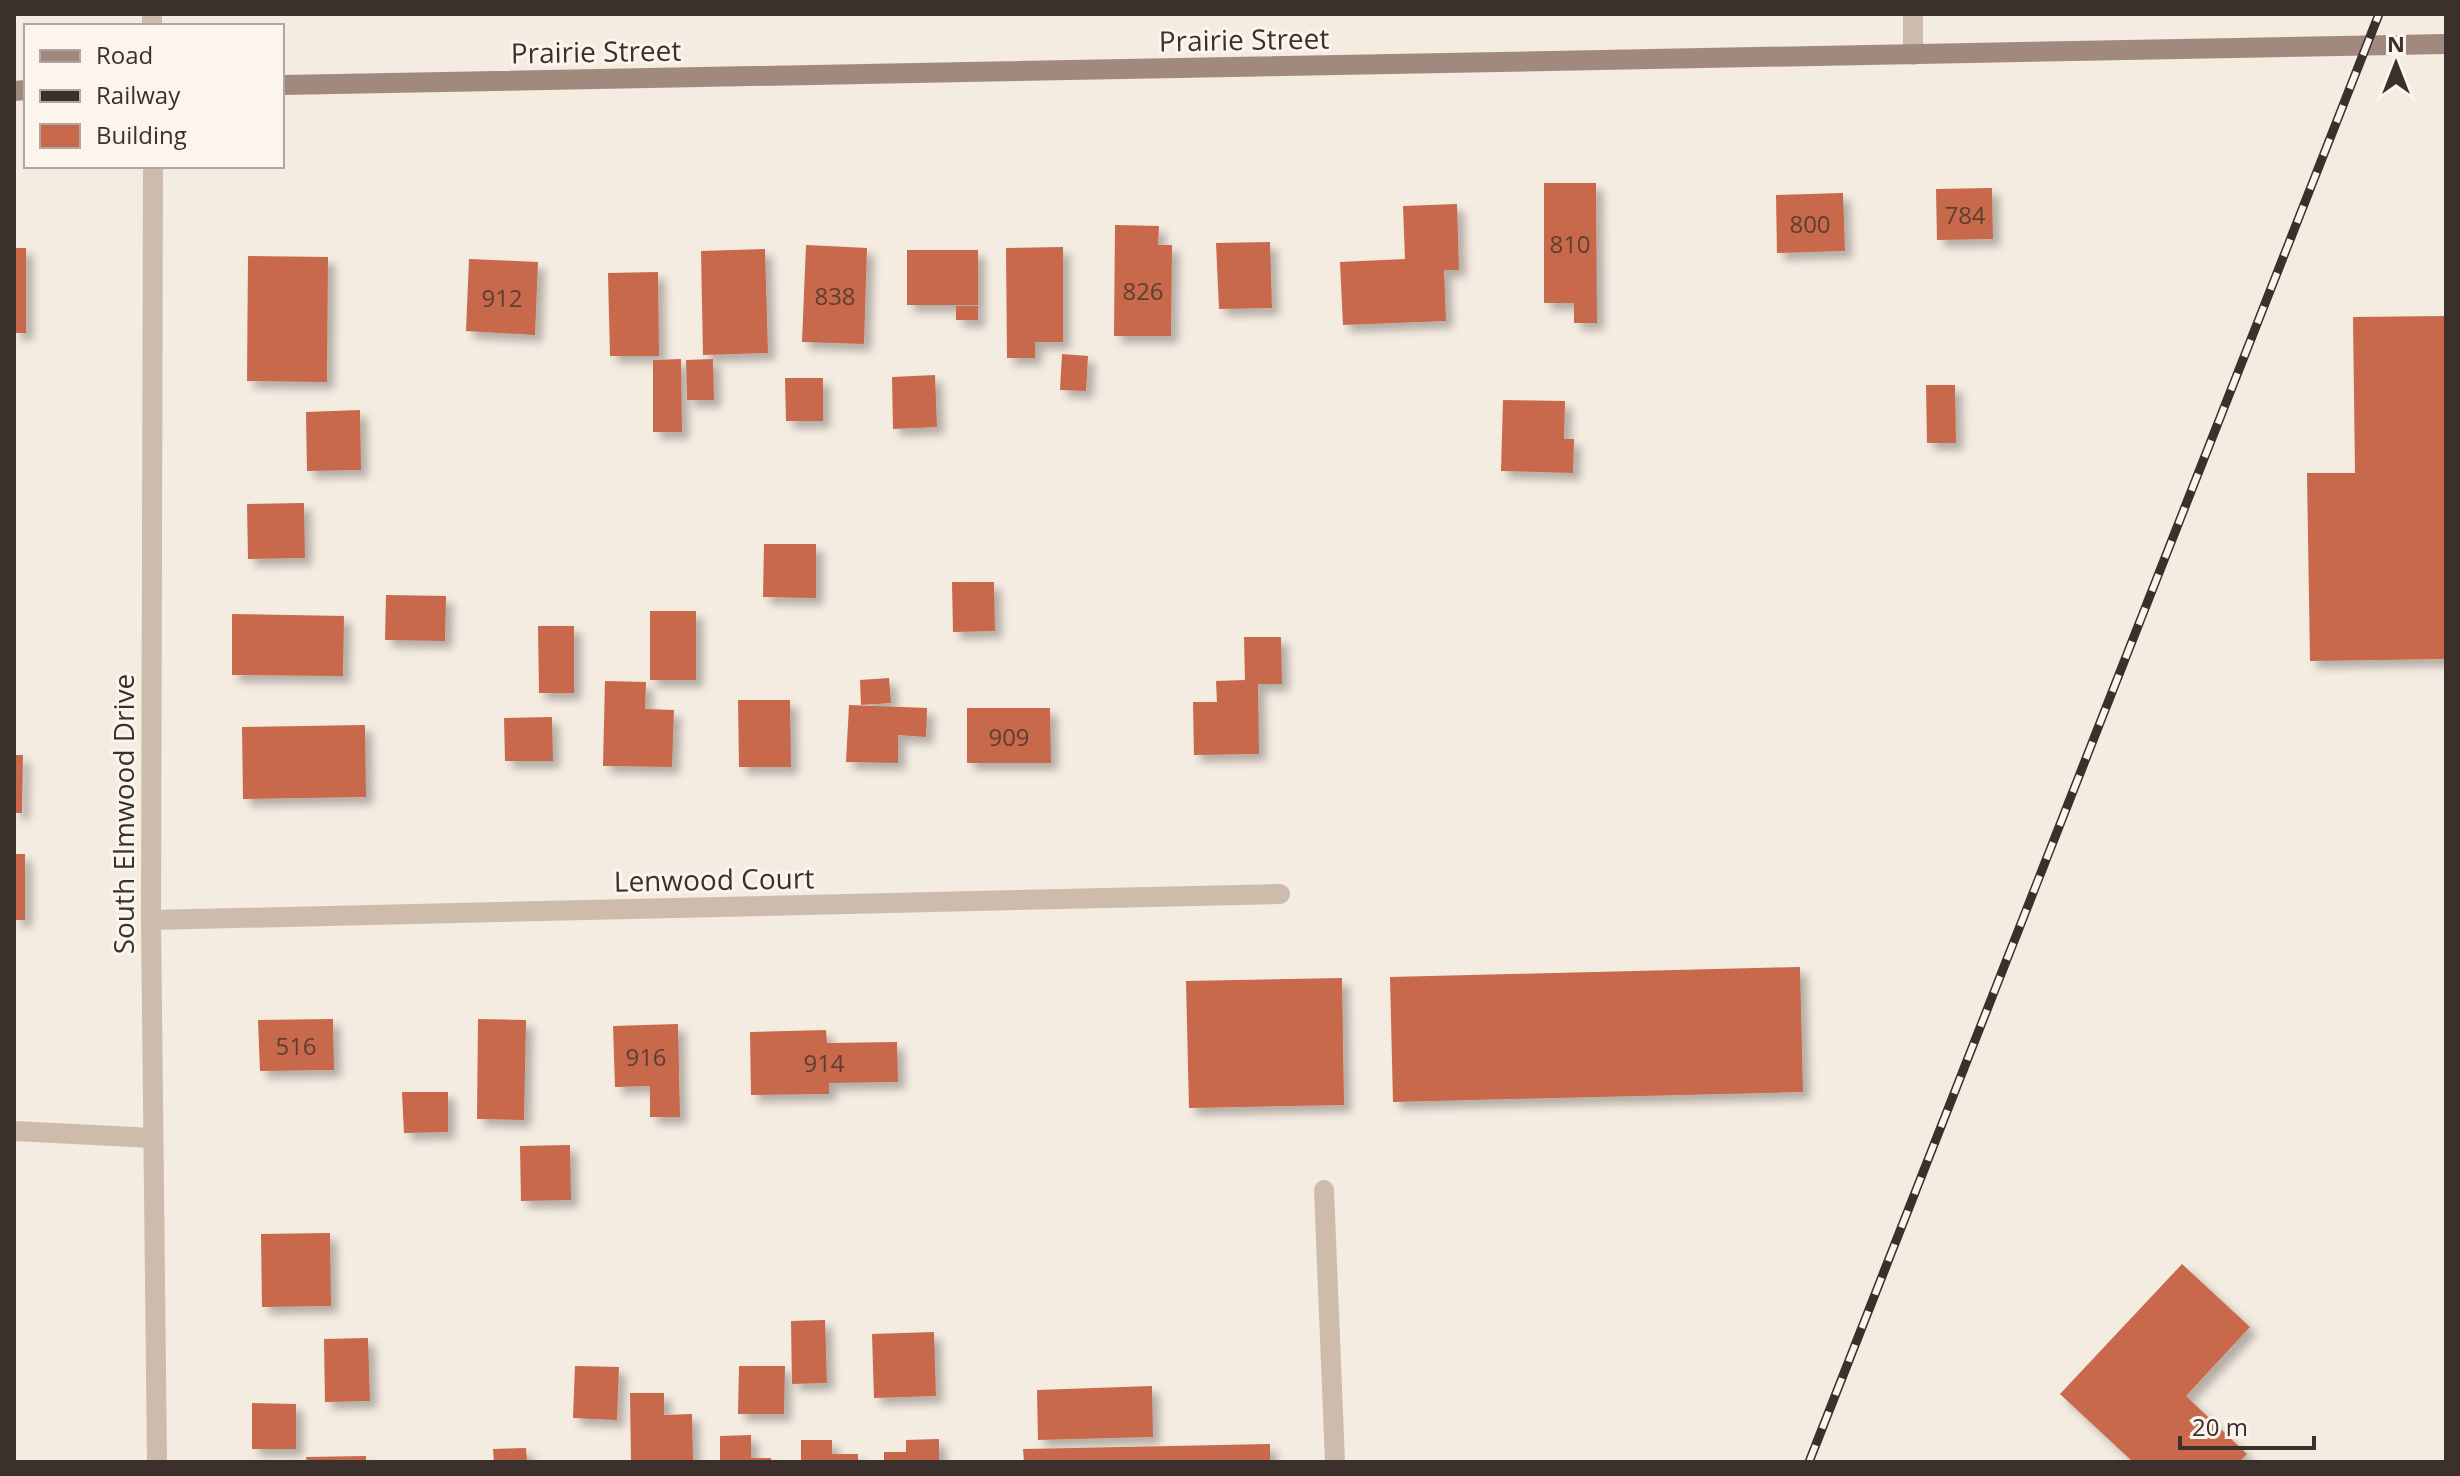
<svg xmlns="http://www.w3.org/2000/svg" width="2460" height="1476" font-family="'Open Sans',sans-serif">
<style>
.building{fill:#c8694b;filter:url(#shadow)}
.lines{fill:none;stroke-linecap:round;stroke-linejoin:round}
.lane{stroke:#cdbbac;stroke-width:20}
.street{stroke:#cdbbac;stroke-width:20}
.secondary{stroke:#a18a7d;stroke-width:20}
.rail-casing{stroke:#3b302b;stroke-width:9}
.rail{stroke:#fbf5ee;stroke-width:6;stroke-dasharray:18;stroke-linecap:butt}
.labels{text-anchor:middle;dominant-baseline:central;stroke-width:6;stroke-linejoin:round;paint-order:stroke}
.number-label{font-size:24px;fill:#5e3e33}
.street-label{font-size:28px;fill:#3b302b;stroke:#fbf5ee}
</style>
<defs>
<filter id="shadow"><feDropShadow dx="7" dy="7" stdDeviation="4" flood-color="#0004"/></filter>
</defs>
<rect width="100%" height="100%" fill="#f4ebe1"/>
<path class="building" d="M1544 183H1596L1597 323H1574V303H1544Z
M1992 188 1993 239 1937 240 1936 189Z
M1843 193 1845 251 1777 253 1776 195Z
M1457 204 1459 270H1444L1446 321 1343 325 1340 262 1405 259 1403 206Z
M1115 225 1159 226 1158 245H1172L1171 336H1114Z
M1270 242 1272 308 1219 309 1216 243Z
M806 245 867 248 864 344 802 342Z
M1063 247V342H1035V358H1007L1006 248Z
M14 248H26V333H14Z
M765 249 768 353 703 355 701 251Z
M907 250H978V305H907Z
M248 256 328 257 327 382 247 381Z
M469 259 538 262 535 335 466 331Z
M658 272 659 356H610L608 273Z
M956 306H978V320H956Z
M2446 316V659L2310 661 2307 473H2355L2353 317Z
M1062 354 1088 356 1086 391 1060 390Z
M681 359 682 432H653V360Z
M713 359 714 400H687L686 360Z
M935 375 937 427 893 429 892 377Z
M785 378H823V421H786Z
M1926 385H1955L1956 443H1927Z
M1503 400 1565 401 1564 439H1574L1573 473 1501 471Z
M360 410 361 470 307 471 306 412Z
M304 503 305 558 248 559 247 504Z
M764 544H816V598L763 597Z
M952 582H994L995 631 953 632Z
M386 595 446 596 445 641 385 640Z
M650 611H696V680H650Z
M232 614 344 616 343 676 232 675Z
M538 626H574V693H539Z
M1244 637H1281L1282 684H1258L1259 754 1194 755 1193 702H1217L1216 681 1245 680Z
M889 678 891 703 861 705 860 680Z
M605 681 646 682 645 709 674 710 672 767 603 766Z
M738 700H790L791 767H739Z
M849 705 927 708 926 737 898 735V763L846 762Z
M967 708H1050L1051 763H967Z
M552 717 553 761H505L504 718Z
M365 725 366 797 243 799 242 727Z
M14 755H23L22 813H14Z
M14 854H25V920H14Z
M1800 967 1803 1092 1393 1102 1390 977Z
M1342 978 1344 1105 1189 1108 1186 981Z
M333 1019 334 1070 260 1071 258 1020Z
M478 1019 526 1020 524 1120 477 1119Z
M678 1024 680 1117H650V1086L615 1087 613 1026Z
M826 1030 827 1043 897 1042 898 1082 829 1083V1094L751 1095 750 1032Z
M402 1092H448V1132L404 1133Z
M570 1145 571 1200 521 1201 520 1146Z
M330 1233 331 1306 262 1307 261 1234Z
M2182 1264 2250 1327 2186 1396 2247 1454 2239 1462H2133L2060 1394Z
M825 1320 827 1383 792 1384 791 1321Z
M934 1332 936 1396 874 1398 872 1334Z
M368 1338 370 1401 325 1402 324 1339Z
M575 1366 619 1367 617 1420 573 1418Z
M739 1366H785L784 1414H738Z
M1152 1386 1153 1437 1038 1440 1037 1390Z
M630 1393H664V1415L692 1414 693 1462H631Z
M252 1403 296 1404V1449H252Z
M751 1435V1458H771V1462H720V1436Z
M939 1439V1462H884V1452H906V1440Z
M801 1440H832V1454H858V1462H801Z
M1270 1444V1462H1024L1023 1449Z
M526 1448 527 1462H494L493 1449Z
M366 1456V1462H307L306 1457Z"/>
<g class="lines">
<path class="lane" d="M14 1131 153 1138
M1324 1190 1335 1462"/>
<path class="street" d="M152 14V26
M1913 14V55
M153 166 151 920 157 1462
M151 920 1280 894"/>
<path class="secondary" d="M282 85 2446 44
M14 91 26 90"/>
<defs>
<path id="rail" d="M1809 1462 2379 14"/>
</defs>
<use href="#rail" class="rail-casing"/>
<use href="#rail" class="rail"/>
</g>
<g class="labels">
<g class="number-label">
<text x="1965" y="214">784</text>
<text x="1810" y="223">800</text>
<text x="1570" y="243">810</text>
<text x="1143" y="290">826</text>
<text x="835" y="295">838</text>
<text x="502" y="297">912</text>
<text x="1009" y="736">909</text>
<text x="296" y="1045">516</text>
<text x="646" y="1056">916</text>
<text x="824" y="1062">914</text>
</g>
<g class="street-label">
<text transform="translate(1244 39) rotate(-1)">Prairie Street</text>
<text transform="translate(596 51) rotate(-1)">Prairie Street</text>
<text transform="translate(123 814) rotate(-90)">South Elmwood Drive</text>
<text transform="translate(714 879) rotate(-1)">Lenwood Court</text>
</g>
</g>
<rect width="2460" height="1476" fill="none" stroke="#3b302b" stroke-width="32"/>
<rect x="24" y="24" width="260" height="144" fill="#fbf5ee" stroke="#aea6a0" stroke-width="2"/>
<rect x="40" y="50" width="40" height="12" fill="#a18a7d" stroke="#aea6a0" stroke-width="2"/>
<text x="96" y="64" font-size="24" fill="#3b302b">Road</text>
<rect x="40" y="90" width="40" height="12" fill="#3b302b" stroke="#aea6a0" stroke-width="2"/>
<text x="96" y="104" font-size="24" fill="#3b302b">Railway</text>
<rect x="40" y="124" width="40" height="24" fill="#c8694b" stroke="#aea6a0" stroke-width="2"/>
<text x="96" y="144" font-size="24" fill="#3b302b">Building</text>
<g transform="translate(2396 64)" stroke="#fbf5ee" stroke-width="6" paint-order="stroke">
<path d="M0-6L14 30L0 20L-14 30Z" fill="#3b302b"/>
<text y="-12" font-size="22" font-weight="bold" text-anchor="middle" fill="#3b302b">N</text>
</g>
<path d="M2180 1436v12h134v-12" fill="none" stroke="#3b302b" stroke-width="4"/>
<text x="2192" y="1436" font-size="24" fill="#3b302b" stroke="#fbf5ee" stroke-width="6" paint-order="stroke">20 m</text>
</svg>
